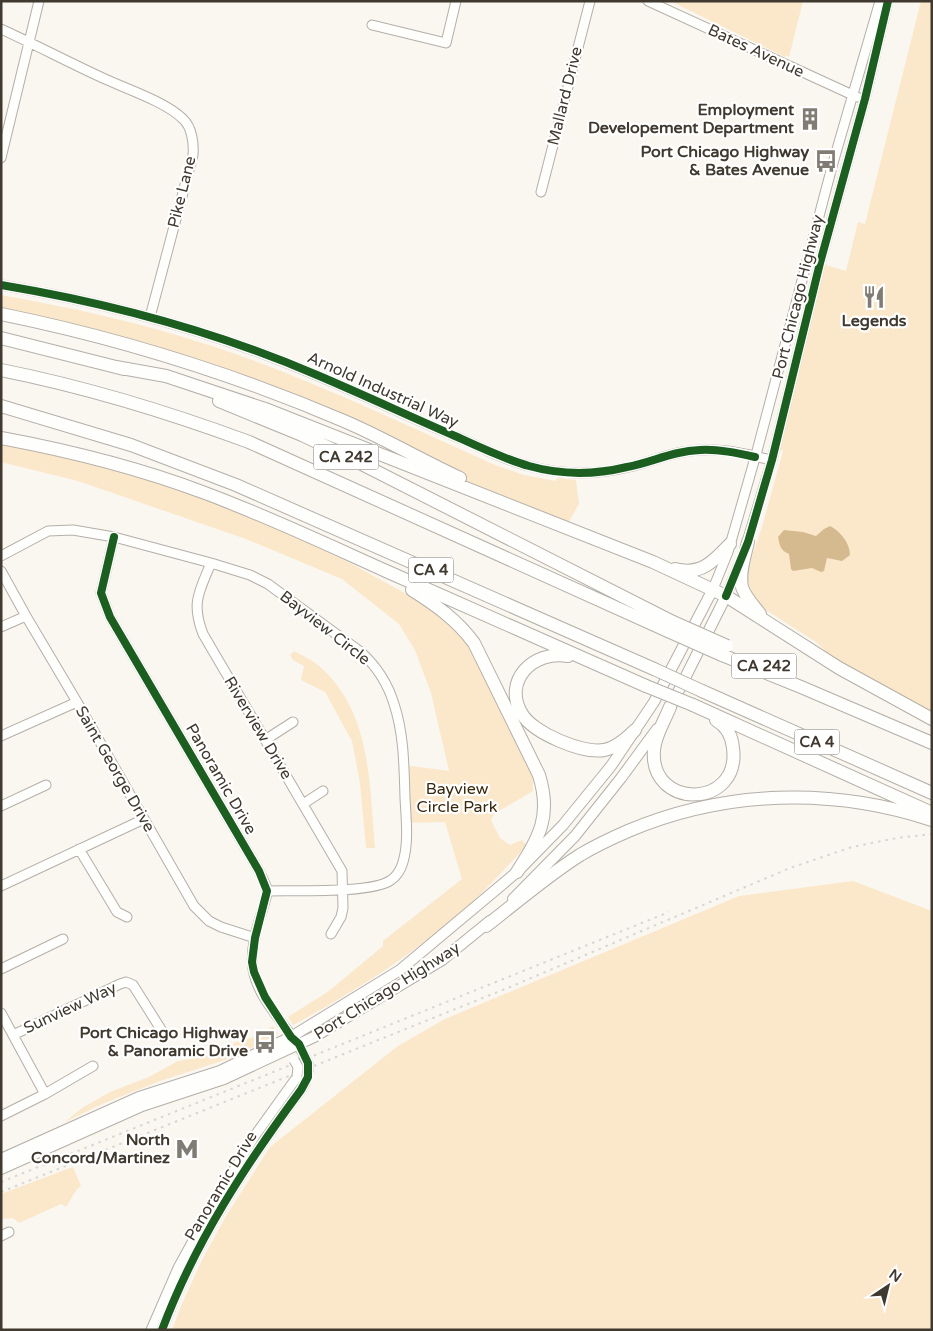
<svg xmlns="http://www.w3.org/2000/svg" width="933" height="1331" font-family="'Varela Round',sans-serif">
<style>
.green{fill:#fbe8ca}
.water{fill:#d6ba8f}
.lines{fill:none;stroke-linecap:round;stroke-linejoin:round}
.minor-casing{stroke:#b4afa8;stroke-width:11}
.major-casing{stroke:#b4afa8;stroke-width:12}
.highway-casing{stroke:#b4afa8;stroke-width:14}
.minor{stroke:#fefefd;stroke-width:9}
.major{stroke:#fefefd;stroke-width:10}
.highway{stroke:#fefefd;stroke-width:12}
.rail{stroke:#d7d6d4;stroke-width:2;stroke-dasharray:2.5 5;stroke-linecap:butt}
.minor-bridge-casing{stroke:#b4afa8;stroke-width:11;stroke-linecap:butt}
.highway-bridge-casing{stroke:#b4afa8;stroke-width:14;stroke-linecap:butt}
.minor-bridge{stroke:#fefefd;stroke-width:9}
.highway-bridge{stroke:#fefefd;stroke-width:12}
.cycleway-casing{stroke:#fff;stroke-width:11}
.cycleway{stroke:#1b5e20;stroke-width:8}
.labels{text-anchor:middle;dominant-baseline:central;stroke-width:4.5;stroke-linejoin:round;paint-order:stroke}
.shield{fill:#fff;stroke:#79746d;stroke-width:1}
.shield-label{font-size:15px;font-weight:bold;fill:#3f392f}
.street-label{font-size:16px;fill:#3f392f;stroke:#fff}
.poi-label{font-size:16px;font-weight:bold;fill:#3f392f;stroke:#fff;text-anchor:end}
.park-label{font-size:16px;fill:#38280c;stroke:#fff}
</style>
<rect width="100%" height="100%" fill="#faf6f0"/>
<path class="green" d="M670 1H803L789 57 786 55 785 57Z
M921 1H932V715L835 660 816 642 763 608 750 592 751 591 748 581 751 559 762 527 783 451 775 448 820 263 846 271 858 222 865 224Z
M1 295C74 308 145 324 215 347 311 379 403 424 495 465L524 475 556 481 557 478 576 480 579 504 566 527 285 397 1 314Z
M1 444 51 452 136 474 244 514 339 557 432 608 457 630 474 656 533 775V791L494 814 491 820 500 838 510 845 522 840 526 845 521 852C504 869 488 888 470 904 417 952 356 991 293 1025L288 1017 329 991 383 946V941L462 879 445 822 407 823 404 765 449 771 431 693 415 650 399 624 342 579 246 539 78 481 1 462Z
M294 651C300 654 308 658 314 662 372 707 369 782 375 848H366L360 783 352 741 325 692 301 680 304 666 293 660 290 655Z
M853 881 932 911V1330H172L181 1306 202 1260 226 1216 270 1147 398 1046 445 1019 739 896Z
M273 1026 278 1034 237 1056 160 1081 102 1104 65 1122 82 1108 110 1092 149 1077 178 1061 236 1051 233 1043 258 1036Z
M73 1167 81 1186 77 1189 66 1207 61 1204 19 1223 13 1218 1 1219V1194Z"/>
<path class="water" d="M830 526C840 531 850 543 850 555L842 561 827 558 824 571 821 572 812 568 793 571 791 569 789 554C780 550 780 546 778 537L784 530 803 532 816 536 824 529Z"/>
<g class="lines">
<defs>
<path id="minor" d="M648 1 857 97
M372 25 446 43 456 1
M1 29C36 45 70 63 105 79 127 89 166 102 183 119 192 127 194 144 193 155L150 317
M1 158 39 1
M541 192 590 1
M1 285C109 303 216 332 316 375 364 395 410 417 457 437 481 447 504 460 529 466 562 475 596 475 629 467 653 461 675 451 700 450 724 448 748 455 772 460
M114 537 101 593 110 617 259 871C262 877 265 883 267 889 268 895 264 903 263 908 257 927 250 949 253 969 258 1001 290 1028 304 1055
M746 545 772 460 820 263 865 99 888 1
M1 556 48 531 73 530 114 537 211 563 250 575 268 584 362 653C377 667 388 684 394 704 404 734 404 766 405 798 406 818 409 842 403 862 401 869 397 876 391 880 372 894 293 890 267 891
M211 563C199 592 191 603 203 634L342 871 343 908 341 917 331 934
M1 571 26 616 77 702 194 906 209 921 221 927 255 938
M713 589 728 552 757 451 833 163 880 1
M726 596 739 564
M1 627 26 616
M1 736 77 702
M265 740 293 722
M303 804 323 791
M1 806 46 785
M79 849 117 912 127 917
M1 886 144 819
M1 969 63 939
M1 1013 45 1094
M13 1035 120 984 126 982 133 985 162 1031
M1 1116 45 1094 93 1066
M1 1236 9 1232
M151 1330 178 1268 217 1197 256 1134 297 1077
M162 1330C195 1242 246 1164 301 1090L305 1083 308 1072"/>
<path id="major" d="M672 704 726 596
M513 899 575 836 621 778 657 729
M1 1159 139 1097 220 1071 291 1037 400 970 517 872 563 825 611 766 654 702 713 589
M1 1169 142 1106 224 1079 314 1037 442 960 490 921"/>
<path id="highway" d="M1 314C119 338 234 374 344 421 384 438 421 460 460 478
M1 338 124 369
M116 367 166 376 268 410 653 562 726 596 839 668 932 719
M1 370C86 387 168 412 249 442L668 631
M219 401 302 435 338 452 673 622
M1 406 131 445 236 485 654 669
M1 438C71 451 139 468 205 493 267 516 326 544 386 571 473 609 559 648 646 686
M748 542C745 556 739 573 742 587 745 597 754 606 760 614
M675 569C701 576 714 561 730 544
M412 590C436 605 457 620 474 643L539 775C552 817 539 837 517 872
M722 655 801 687 932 743
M568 656C533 650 502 681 522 714 533 733 583 754 604 750 616 748 626 739 635 730
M702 691 932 793
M693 705 932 813
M670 707C665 720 655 735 654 750 649 810 741 809 733 748 732 736 726 726 716 720
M486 926C517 902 547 876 580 855 595 846 612 838 628 831 725 790 832 787 932 820"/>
</defs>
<use href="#minor" class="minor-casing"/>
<use href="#major" class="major-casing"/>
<use href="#highway" class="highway-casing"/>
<use href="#minor" class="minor"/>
<use href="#major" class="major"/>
<use href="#highway" class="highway"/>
<path class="rail" d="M1 1182 669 912
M1 1192 510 987 790 868 852 847 897 838 932 834"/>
<defs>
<path id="minor-bridge" d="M304 1055 308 1063V1072
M294 1060 298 1067 297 1077"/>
<path id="highway-bridge" d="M673 622 727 646
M668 631 722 655
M654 669 702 691
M646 686 693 705"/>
</defs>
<use href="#minor-bridge" class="minor-bridge-casing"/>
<use href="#highway-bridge" class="highway-bridge-casing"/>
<use href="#minor-bridge" class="minor-bridge"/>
<use href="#highway-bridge" class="highway-bridge"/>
<defs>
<path id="cycleway" d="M1 285C109 303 217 332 317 375 364 395 409 416 455 436 479 447 504 459 529 466 561 475 594 475 627 467 653 462 673 451 700 450 719 449 737 453 755 457
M114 537 101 593 110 617 259 871 267 891 255 938 252 962 254 972 265 997 291 1037 299 1044 308 1063V1077L301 1090C246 1164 195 1242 162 1330
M726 596 748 542 772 460 820 263 865 99 888 1"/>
</defs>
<use href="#cycleway" class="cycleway-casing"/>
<use href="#cycleway" class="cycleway"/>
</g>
<defs>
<symbol id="building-bare" viewBox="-9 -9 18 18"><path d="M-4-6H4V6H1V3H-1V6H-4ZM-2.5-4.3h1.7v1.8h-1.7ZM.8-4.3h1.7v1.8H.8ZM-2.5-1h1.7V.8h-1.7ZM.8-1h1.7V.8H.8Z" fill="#807b73" stroke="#fff" stroke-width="2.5" paint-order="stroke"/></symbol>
<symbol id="bus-bare" viewBox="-9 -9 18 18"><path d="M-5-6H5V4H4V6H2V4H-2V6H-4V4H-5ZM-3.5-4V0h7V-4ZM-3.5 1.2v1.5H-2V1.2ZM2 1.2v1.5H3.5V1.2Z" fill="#807b73" stroke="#fff" stroke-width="2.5" paint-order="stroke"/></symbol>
<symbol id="restaurant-bare" viewBox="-9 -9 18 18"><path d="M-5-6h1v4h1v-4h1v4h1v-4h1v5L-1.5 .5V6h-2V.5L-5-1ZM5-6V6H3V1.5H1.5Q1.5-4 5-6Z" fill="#807b73" stroke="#fff" stroke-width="2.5" paint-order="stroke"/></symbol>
<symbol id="metro-bare" viewBox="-9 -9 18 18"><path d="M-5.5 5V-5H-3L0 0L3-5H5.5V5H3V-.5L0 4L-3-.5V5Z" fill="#807b73" stroke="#fff" stroke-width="2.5" paint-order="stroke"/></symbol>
</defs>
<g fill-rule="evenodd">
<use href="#building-bare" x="794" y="103" width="32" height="32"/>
<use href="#bus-bare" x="810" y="145" width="32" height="32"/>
<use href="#restaurant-bare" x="858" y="281" width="32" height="32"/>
<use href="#bus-bare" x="249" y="1026" width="32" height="32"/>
<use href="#metro-bare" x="171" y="1133" width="32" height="32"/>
</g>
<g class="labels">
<g class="shield">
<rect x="313.5" y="444.5" width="65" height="25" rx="4"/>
<rect x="408.5" y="557.5" width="45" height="25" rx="4"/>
<rect x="731.5" y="653.5" width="65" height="25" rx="4"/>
<rect x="794.5" y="729.5" width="45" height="25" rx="4"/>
</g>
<g class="shield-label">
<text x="346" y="457">CA 242</text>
<text x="431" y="570">CA 4</text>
<text x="764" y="666">CA 242</text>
<text x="817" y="742">CA 4</text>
</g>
<g class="street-label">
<text transform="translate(756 51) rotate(25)">Bates Avenue</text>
<text transform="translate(565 96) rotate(-76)">Mallard Drive</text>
<text transform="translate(182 192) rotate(-76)">Pike Lane</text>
<text transform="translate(798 297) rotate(-76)">Port Chicago Highway</text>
<text transform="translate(383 390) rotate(24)">Arnold Industrial Way</text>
<text transform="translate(325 628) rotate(38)">Bayview Circle</text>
<text transform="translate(258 728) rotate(59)">Riverview Drive</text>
<text transform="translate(115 769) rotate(60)">Saint George Drive</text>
<text transform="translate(221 779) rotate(60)">Panoramic Drive</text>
<text transform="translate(387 991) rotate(-32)">Port Chicago Highway</text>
<text transform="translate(70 1008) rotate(-25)">Sunview Way</text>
<text transform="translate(221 1186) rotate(-59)">Panoramic Drive</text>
</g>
<g class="poi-label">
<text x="794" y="110">Employment<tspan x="794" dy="18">Developement Department</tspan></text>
<text x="809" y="152">Port Chicago Highway<tspan x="809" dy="18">&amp; Bates Avenue</tspan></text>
<text x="874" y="321" text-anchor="middle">Legends</text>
<text x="248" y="1033">Port Chicago Highway<tspan x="248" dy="18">&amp; Panoramic Drive</tspan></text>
<text x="170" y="1140">North<tspan x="170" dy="18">Concord/Martinez</tspan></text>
</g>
<g class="park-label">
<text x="457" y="789">Bayview<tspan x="457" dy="18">Circle Park</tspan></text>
</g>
</g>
<rect width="933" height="1331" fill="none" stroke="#3f392f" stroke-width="5"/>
<g transform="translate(888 1286) rotate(35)" stroke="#ffffff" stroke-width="4" paint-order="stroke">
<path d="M0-4L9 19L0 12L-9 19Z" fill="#3f392f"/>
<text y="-8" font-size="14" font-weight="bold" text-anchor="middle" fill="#3f392f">N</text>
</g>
</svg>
